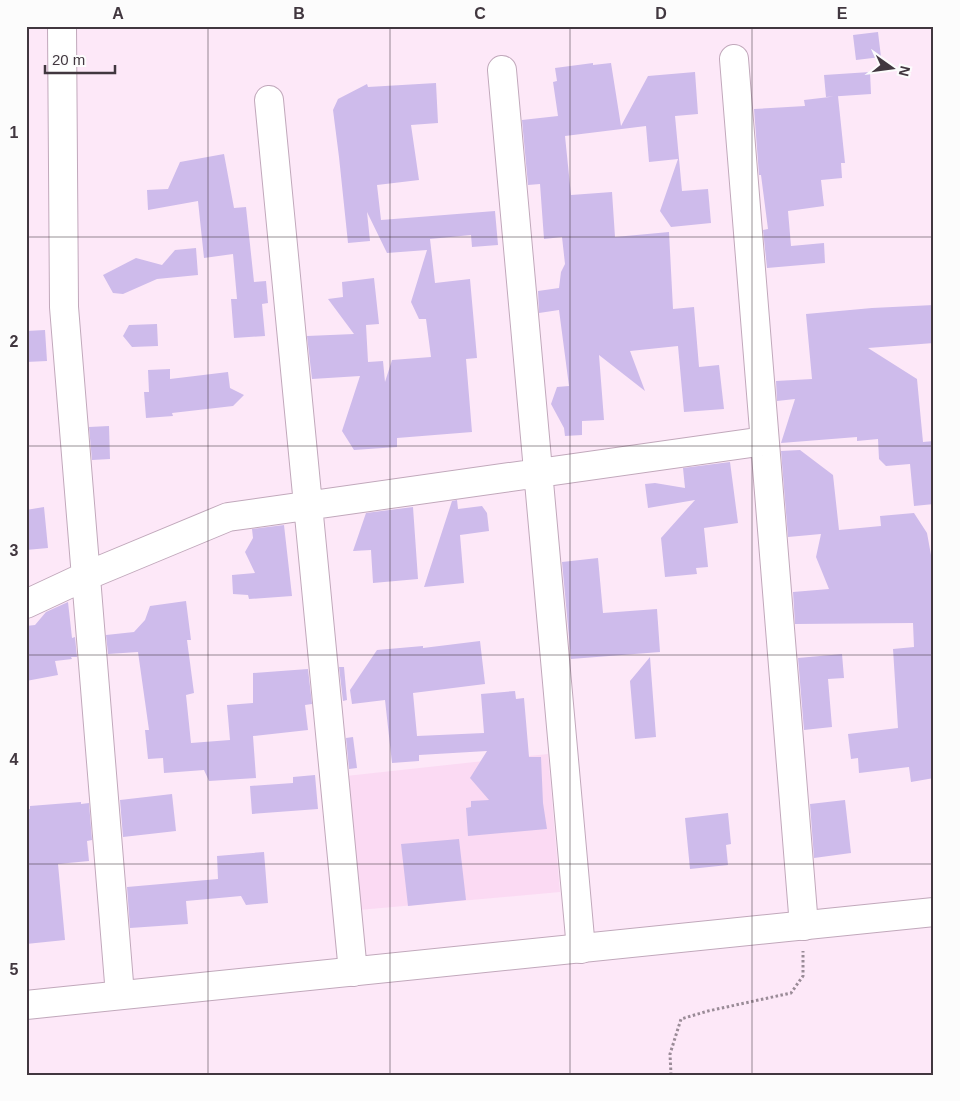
<svg xmlns="http://www.w3.org/2000/svg" width="960" height="1101" font-family="Helvetica,sans-serif">
<style>
.built{fill:#fbdaf3}
.building{fill:#cebbeb}
.lines{fill:none;stroke-linecap:round;stroke-linejoin:round}
.minor-casing{stroke:#c1a8bb;stroke-width:30}
.major-casing{stroke:#c1a8bb;stroke-width:30}
.path{stroke:#9a8b97;stroke-width:3;stroke-dasharray:2.5 2.5;stroke-linecap:butt}
.minor{stroke:#fff;stroke-width:28}
.major{stroke:#fff;stroke-width:28}
.grid{fill:none;stroke:#41373f;stroke-width:1;stroke-opacity:0.55}
.neatline{fill:none;stroke:#41373f;stroke-width:2}
.grid-label{font-size:16px;text-anchor:middle;font-weight:bold;fill:#41373f}
</style>
<rect width="100%" height="100%" fill="#fde8f8"/>
<path class="built" d="M548 754 560 892 359 910 346 776Z"/>
<path class="building" d="M878 32 881 57 856 60 853 35Z
M593 63V65L611 63 621 126 648 76 695 72 698 114 675 116 682 191 708 189 711 223 671 227 660 211 678 159 649 162 646 126 565 136 571 195 612 192 615 237 669 232 673 309 694 307 699 367 719 365 724 409 684 412 678 346 630 351 645 391 599 355 604 420 582 421V435L565 436 564 428 551 404 557 387 569 386 559 310 539 313 538 291 559 288 561 272 565 264 562 237 544 239 540 184 528 185 522 120 558 116 553 82 557 81 555 68Z
M870 72 871 94 826 97 824 75Z
M436 83 438 123 411 125 419 180 377 185 381 220 495 211 498 245 472 247 471 235 430 239 435 283 470 279 477 358 466 359 472 432 397 438V447L354 450 342 431 360 376 312 379 307 336 354 334 328 299 343 297 342 282 374 278 379 324 366 325 368 362 383 361 385 382 392 360 431 357 426 319H419L411 302 427 250 387 253 367 212 370 241 348 243 339 157 333 110 338 99 367 84 368 87Z
M838 96 845 163H841L842 178 821 180 824 206 788 211 791 246 824 243 825 263 767 268 763 230 768 229 761 175H759L754 109 805 106 804 100Z
M224 154 234 208 246 207 254 282 266 281 268 303 262 304 265 336 234 338 231 299H237L233 254 204 258 198 201 148 210 147 190 168 189 180 162Z
M196 248 198 275 157 279 123 294 113 293 103 275 136 258 162 265 175 250Z
M934 305V343L868 348 917 379 923 442 934 441V504L914 506 910 464 886 466 879 459 878 439 857 441V437L781 443 795 399 777 401 776 381 812 379 806 314 872 308Z
M157 324 158 346 132 347 123 336 129 325Z
M45 330 47 361 26 362V331Z
M170 369V379L228 372 230 388 244 395 233 406 172 413 173 416 146 418 144 392H149L148 370Z
M109 426 110 459 92 460 89 427Z
M800 450 833 475 839 530 881 526 880 516 914 513 927 533 931 555H934V778L911 782 909 767 859 773 858 758 851 759 848 734 898 728 893 649 914 647 913 623 795 624 793 592 829 589 816 557 821 534 788 537 781 451Z
M730 462 738 523 704 528 708 567 696 568 697 574 665 577 661 538 695 500 648 508 645 484 655 483 685 488 683 468Z
M457 500 458 509 482 506 487 513 489 531 460 535 464 583 424 587 452 501Z
M44 507 48 548 26 550V510Z
M413 507 418 579 373 583 371 550 353 551 366 513Z
M284 525 292 596 249 599 248 595 233 594 232 575 255 573 245 552 253 538 252 529Z
M598 558 603 613 657 609 660 652 571 659 562 562Z
M186 601 191 640H187L194 693 186 695 191 743 230 740 227 705 253 703V673L308 669 312 704 305 705 308 730 253 736 256 778 209 781 204 770 164 773 163 758 148 759 145 730H149L138 652 108 654 106 635 134 632 145 620 150 606Z
M68 602 72 638 75 637 77 657H71L72 659 55 661 58 675 26 681V626L35 625 46 612Z
M480 641 485 684 413 693 417 736 484 733 481 694 515 691 516 699 524 698 529 757H541L543 803 547 829 468 836 466 808 471 807V801L489 800 470 778 487 751 419 755V761L392 763 385 700 352 704 350 690 377 650 423 646V648Z
M842 654 844 678 828 679 832 727 804 730 798 658Z
M650 657 656 737 635 739 630 681Z
M339 667H344L347 700 343 701Z
M353 737 357 768 349 769 346 738Z
M315 775 318 809 252 814 250 786 293 783V777Z
M172 794 176 831 123 837 120 800Z
M845 800 851 853 814 858 810 804Z
M81 802V804L89 803 92 840 87 841 89 861 58 864 65 940 26 944V809H30V806Z
M728 813 731 844 726 845 728 865 690 869 685 818Z
M459 839 466 900 408 906 401 844Z
M264 852 268 903 246 905 241 896 186 901 188 924 130 928 127 887 218 879 217 856Z"/>
<g class="lines">
<defs>
<path id="minor" d="M62 26 64 307 120 995
M734 59 804 926
M502 70 581 949
M269 100 353 972
M26 604 86 576 228 517 764 441"/>
<path id="major" d="M26 1005 934 912"/>
</defs>
<use href="#minor" class="minor-casing"/>
<use href="#major" class="major-casing"/>
<path class="path" d="M671 1075 670 1054 681 1019 708 1011 791 993 803 976V951"/>
<use href="#minor" class="minor"/>
<use href="#major" class="major"/>
</g>
<path class="grid" d="M208 26V1075M390 26V1075M570 26V1075M752 26V1075M26 237H934M26 446H934M26 655H934M26 864H934"/>
<rect width="960" height="1101" fill="none" stroke="#fcfcfc" stroke-width="55"/>
<g transform="translate(892 68) rotate(104)" stroke="#fcfcfc" stroke-width="4" paint-order="stroke">
<path d="M0-4L9 19L0 12L-9 19Z" fill="#41373f"/>
<text y="-8" font-size="14" font-weight="bold" text-anchor="middle" fill="#41373f">N</text>
</g>
<path d="M45 65v8h70v-8" fill="none" stroke="#41373f" stroke-width="2.5"/>
<text x="52" y="65" font-size="15" fill="#41373f" stroke="#fcfcfc" stroke-width="4" paint-order="stroke">20 m</text>
<rect x="28" y="28" width="904" height="1046" class="neatline"/>
<g class="grid-label">
<text x="118" y="19">A</text>
<text x="299" y="19">B</text>
<text x="480" y="19">C</text>
<text x="661" y="19">D</text>
<text x="842" y="19">E</text>
<text x="14" y="138">1</text>
<text x="14" y="347">2</text>
<text x="14" y="556">3</text>
<text x="14" y="765">4</text>
<text x="14" y="975">5</text>
</g>
</svg>
